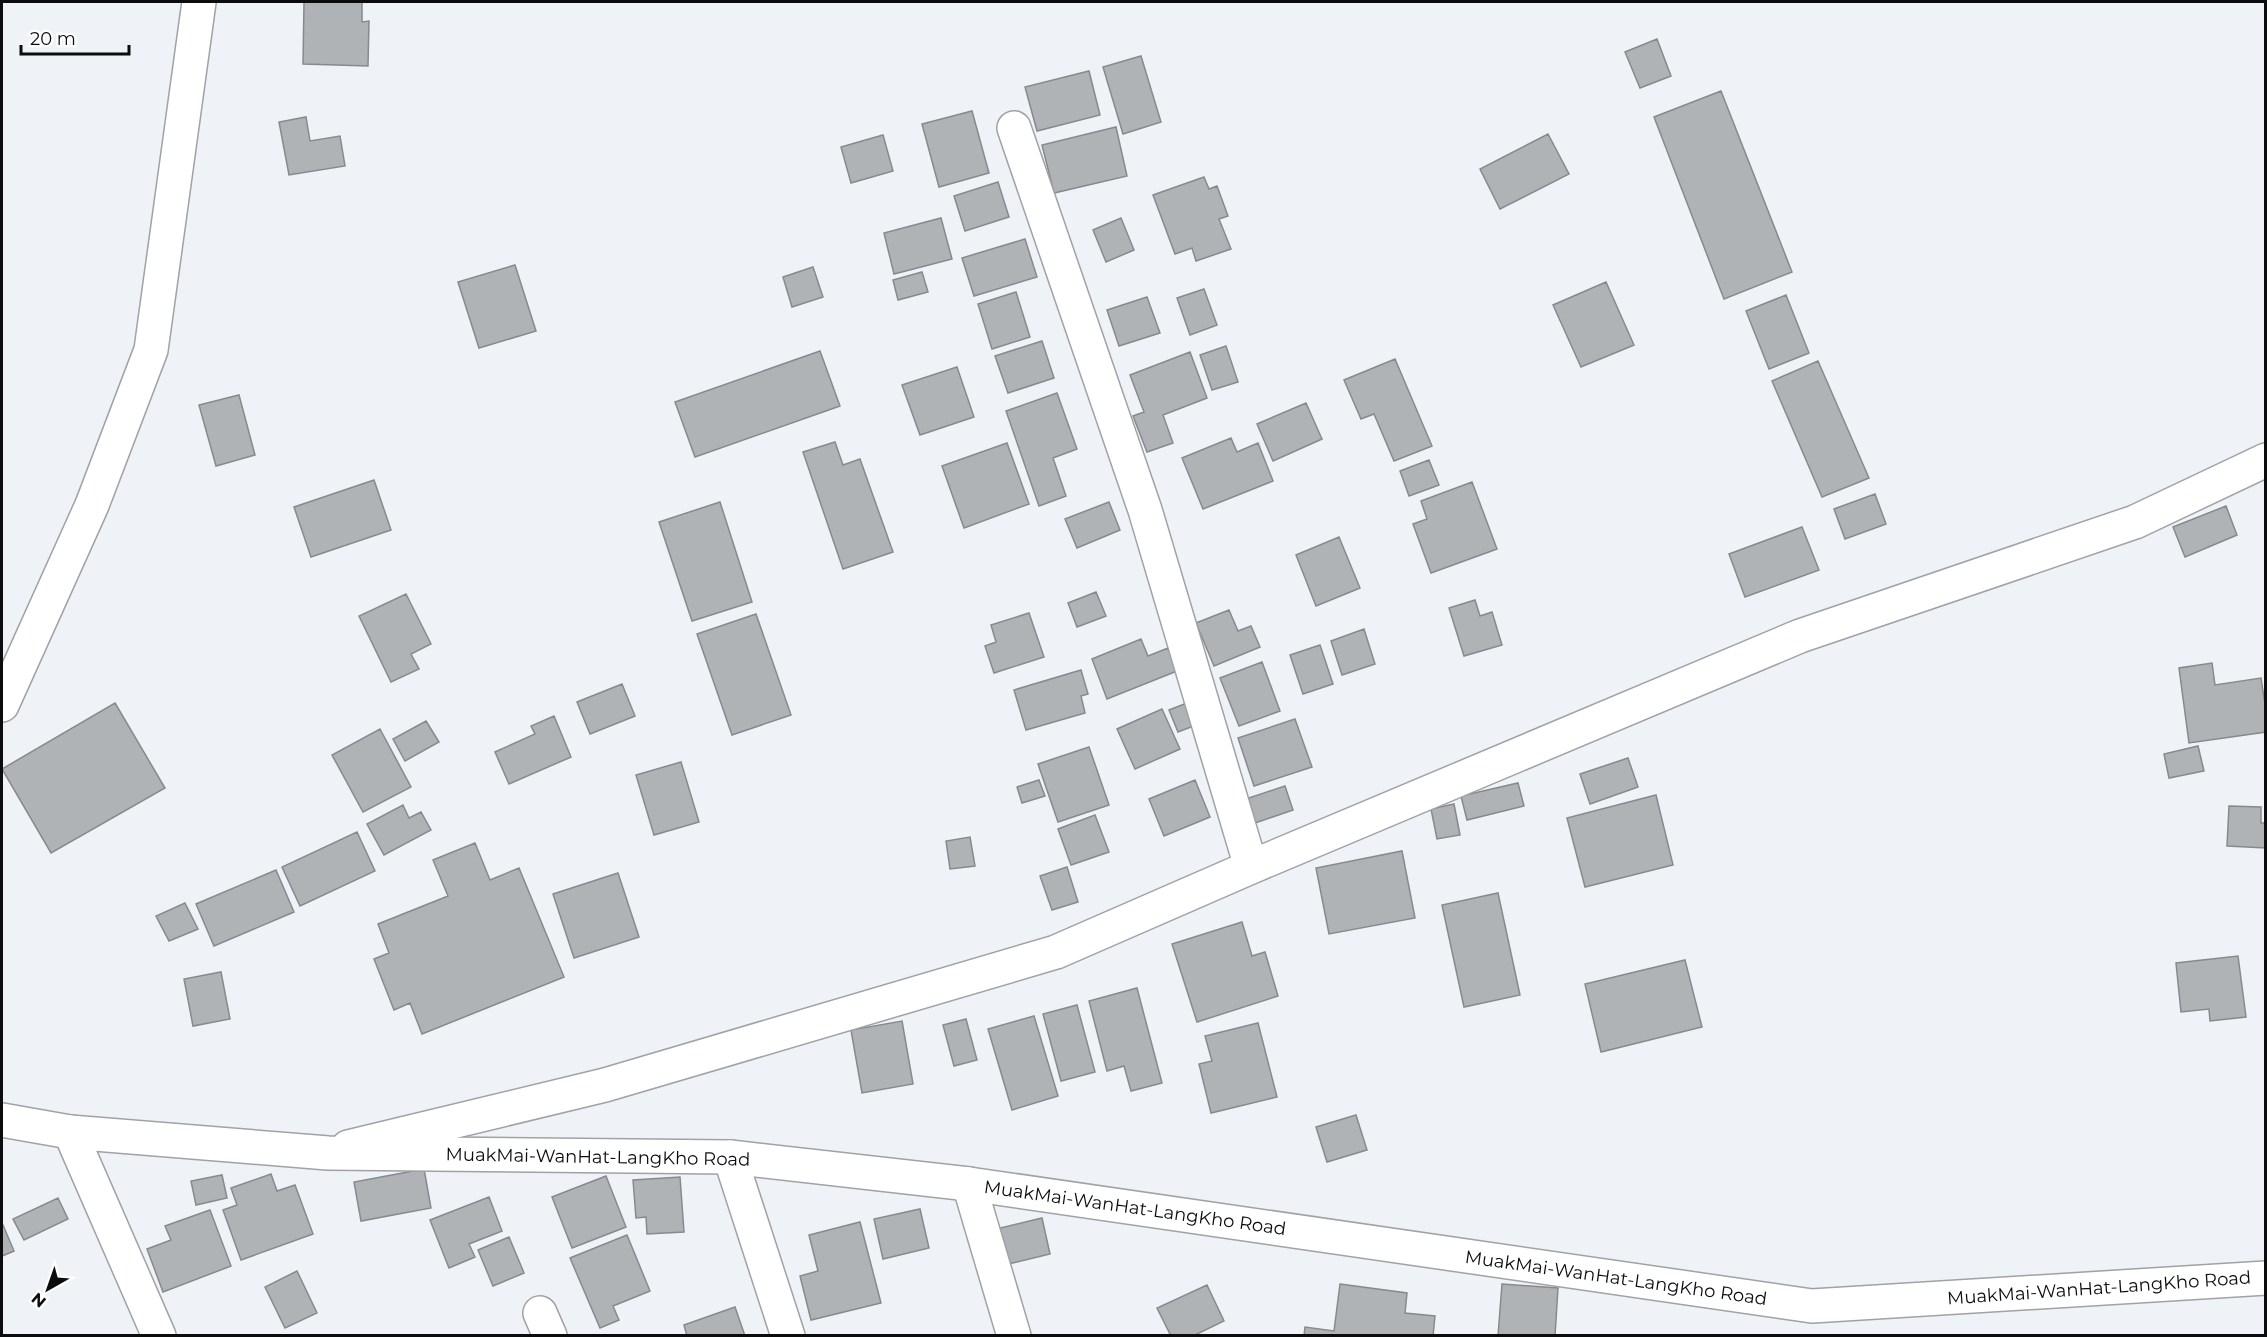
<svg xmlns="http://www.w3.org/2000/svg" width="2267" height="1337" font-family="Montserrat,sans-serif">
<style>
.building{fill:#b0b3b6;stroke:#878a8d;stroke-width:1.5}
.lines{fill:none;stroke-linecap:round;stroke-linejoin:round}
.minor-casing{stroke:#9fa2a6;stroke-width:36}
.secondary-casing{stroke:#9fa2a6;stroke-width:36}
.minor{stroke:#fff;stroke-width:33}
.secondary{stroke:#fff;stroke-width:33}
.labels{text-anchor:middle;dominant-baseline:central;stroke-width:5;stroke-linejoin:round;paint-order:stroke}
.street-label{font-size:18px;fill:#0b0c0e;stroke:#fff}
</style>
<rect width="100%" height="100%" fill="#eff2f6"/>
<path class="building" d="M304 2H362V22L369 21 368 66 303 64Z
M1657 39 1671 76 1640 88 1625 52Z
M1141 56 1161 122 1123 134 1103 67Z
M1089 71 1100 115 1037 131 1025 87Z
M1721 91 1792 272 1724 299 1654 117Z
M972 111 989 173 939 187 922 124Z
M306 117 310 141 340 136 345 166 289 175 279 122Z
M1116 127 1127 176 1054 193 1042 145Z
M1548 134 1569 174 1500 209 1480 169Z
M883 135 893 171 851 183 841 147Z
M1204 177 1209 189 1217 186 1228 216 1219 219 1231 249 1196 261 1192 248 1175 254 1153 195Z
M998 182 1009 217 965 231 954 196Z
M941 218 952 259 894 274 884 233Z
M1121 218 1134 250 1106 262 1093 230Z
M1025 239 1037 277 974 296 962 258Z
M515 265 536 331 479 348 458 282Z
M813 267 823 297 792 307 783 277Z
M922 272 928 292 898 300 893 280Z
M1606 282 1634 345 1581 367 1553 305Z
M1204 289 1217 325 1190 335 1177 298Z
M1016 292 1030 337 992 349 978 304Z
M1786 295 1809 353 1769 369 1746 311Z
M1147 297 1160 333 1119 346 1107 310Z
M1042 341 1054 378 1008 393 995 356Z
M1226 346 1238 382 1212 390 1200 355Z
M820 351 840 406 695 457 675 402Z
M1190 352 1207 398 1163 415 1173 443 1147 452 1133 416 1144 412 1130 375Z
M1395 359 1432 446 1394 461 1374 414 1361 419 1344 380Z
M1818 361 1869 478 1822 497 1772 381Z
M957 367 974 417 920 435 902 385Z
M1057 393 1077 449 1053 458 1066 496 1039 506 1006 411Z
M239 395 255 455 216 466 199 405Z
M1306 403 1322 439 1273 461 1257 424Z
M1231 438 1237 452 1258 443 1273 481 1203 509 1182 458Z
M835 442 843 465 860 459 893 552 843 569 803 452Z
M1007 443 1029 504 964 528 942 466Z
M1429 460 1439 485 1409 496 1400 471Z
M374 480 391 530 311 557 294 507Z
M1472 482 1497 549 1431 573 1413 524 1427 519 1421 501Z
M1875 494 1886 524 1845 539 1834 509Z
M720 502 752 602 692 621 659 522Z
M1109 502 1120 530 1077 548 1065 519Z
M2226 506 2237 535 2185 557 2173 527Z
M1802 527 1819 570 1745 597 1729 554Z
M1339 537 1360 588 1316 606 1296 555Z
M1096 592 1106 616 1077 627 1068 603Z
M406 594 431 644 411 654 419 669 391 682 359 616Z
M1475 600 1480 616 1492 612 1502 645 1464 656 1449 608Z
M1229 610 1238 631 1251 626 1260 647 1214 666 1196 623Z
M1029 613 1044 657 994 673 985 646 996 642 991 625Z
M756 614 791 715 732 735 697 634Z
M1364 629 1375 664 1342 675 1331 641Z
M1141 639 1148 656 1168 648 1177 671 1107 699 1092 659Z
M1320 645 1333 684 1303 694 1290 655Z
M1262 662 1280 711 1239 726 1220 678Z
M2212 663 2215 685 2261 678 2266 711V732L2189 743 2179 668Z
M1081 670 1088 694 1081 696 1085 713 1026 730 1014 690Z
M622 684 635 716 590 734 577 702Z
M115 703 165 788 51 853 2 769Z
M1187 703 1196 725 1178 732 1169 710Z
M1162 709 1180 749 1135 769 1117 729Z
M554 716 571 757 509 784 495 752 535 734 531 726Z
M1295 719 1312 767 1254 786 1238 738Z
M426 721 439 742 405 761 393 739Z
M380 729 411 787 363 812 332 755Z
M2198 746 2204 771 2169 778 2164 754Z
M1089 747 1109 805 1058 822 1038 764Z
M1628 758 1638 787 1590 804 1580 774Z
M681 762 699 822 654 835 636 775Z
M1039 780 1045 796 1022 803 1017 787Z
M1195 780 1210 817 1164 836 1149 799Z
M1518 783 1524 806 1467 820 1461 796Z
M1285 786 1293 810 1252 824 1243 800Z
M1656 795 1673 865 1585 887 1567 818Z
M1454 804 1460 835 1437 839 1431 809Z
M403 805 409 818 421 812 431 830 384 855 367 824Z
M2229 806 2261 807V823H2266V848L2227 846Z
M1095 815 1109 852 1071 865 1058 829Z
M357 832 375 871 300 906 282 867Z
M970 837 975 866 950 869 946 841Z
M475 843 490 880 519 868 564 977 422 1034 410 1003 394 1010 374 959 389 953 378 924 448 896 433 860Z
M1402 851 1415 918 1329 934 1316 868Z
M1067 867 1078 902 1052 910 1040 876Z
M276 870 294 912 214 946 196 904Z
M618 873 639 937 574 958 553 894Z
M1498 893 1520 995 1464 1007 1442 905Z
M185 903 198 929 169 941 156 916Z
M1242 922 1252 956 1265 952 1278 996 1197 1022 1172 944Z
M2238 956 2246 1017 2210 1021 2209 1009 2181 1012 2176 963Z
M1685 960 1702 1027 1601 1052 1585 984Z
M221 972 230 1019 193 1026 184 979Z
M1137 988 1162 1083 1131 1091 1124 1066 1107 1071 1089 1001Z
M1077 1005 1095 1072 1061 1081 1043 1014Z
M1034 1016 1058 1096 1012 1110 988 1029Z
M966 1019 977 1060 954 1066 943 1025Z
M902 1021 913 1084 862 1093 851 1030Z
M1258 1023 1277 1097 1211 1113 1199 1064 1212 1061 1205 1036Z
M1356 1115 1367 1150 1327 1162 1316 1127Z
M424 1169 431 1208 361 1221 354 1182Z
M271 1174 277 1191 295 1185 313 1234 241 1260 223 1210 237 1205 231 1188Z
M222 1175 227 1198 196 1205 191 1181Z
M606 1176 626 1227 572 1248 552 1197Z
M680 1177 684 1232 647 1234 646 1217 636 1218 633 1180Z
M489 1197 502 1231 469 1244 475 1257 449 1268 430 1220Z
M58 1198 68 1219 24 1240 13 1219Z
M920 1209 929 1248 883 1259 874 1219Z
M210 1210 231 1266 163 1292 147 1249 171 1240 165 1226Z
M1042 1218 1050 1254 1000 1266 992 1230Z
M860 1222 881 1303 811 1320 800 1276 818 1271 809 1235Z
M2 1225H3L14 1251 2 1256Z
M627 1235 650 1291 613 1306 619 1320 600 1328 570 1258Z
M509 1237 524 1273 493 1286 478 1250Z
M297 1271 317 1313 285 1328 265 1287Z
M1340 1284 1407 1293 1405 1313 1435 1316 1433 1336H1304L1305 1327 1334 1331Z
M1502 1284 1558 1288 1555 1336H1498Z
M1207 1285 1224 1321 1193 1336H1171L1157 1308Z
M735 1307 745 1336H687L684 1325Z"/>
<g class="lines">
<defs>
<path id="minor" d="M1014 128 1145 510 1251 867
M2 705 92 505 151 350 199 2
M70 1132 159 1336
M348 1147 605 1085 1056 952 1251 867 1800 636 2135 522 2266 460
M730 1157 788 1336
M969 1184 1014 1336
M540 1313 550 1336"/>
<path id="secondary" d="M2 1120 70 1132 328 1153 730 1157 969 1184 1812 1306 2266 1278"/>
</defs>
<use href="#minor" class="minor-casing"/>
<use href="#secondary" class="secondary-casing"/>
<use href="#minor" class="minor"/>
<use href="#secondary" class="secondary"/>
</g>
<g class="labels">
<g class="street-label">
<text transform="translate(598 1157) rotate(1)">MuakMai-WanHat-LangKho Road</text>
<text transform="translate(1135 1208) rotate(8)">MuakMai-WanHat-LangKho Road</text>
<text transform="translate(1616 1278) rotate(8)">MuakMai-WanHat-LangKho Road</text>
<text transform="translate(2099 1288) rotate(-4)">MuakMai-WanHat-LangKho Road</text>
</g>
</g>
<rect width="2267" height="1337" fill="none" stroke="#0b0c0e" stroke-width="6"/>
<g transform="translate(48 1289) rotate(220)" stroke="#ffffff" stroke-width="4.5" paint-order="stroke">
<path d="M0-4.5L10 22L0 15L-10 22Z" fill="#0b0c0e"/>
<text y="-9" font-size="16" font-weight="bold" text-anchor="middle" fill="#0b0c0e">N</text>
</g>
<path d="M21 45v9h108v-9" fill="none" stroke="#0b0c0e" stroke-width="3"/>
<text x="30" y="45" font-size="18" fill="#0b0c0e" stroke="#ffffff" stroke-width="4.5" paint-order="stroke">20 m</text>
</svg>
